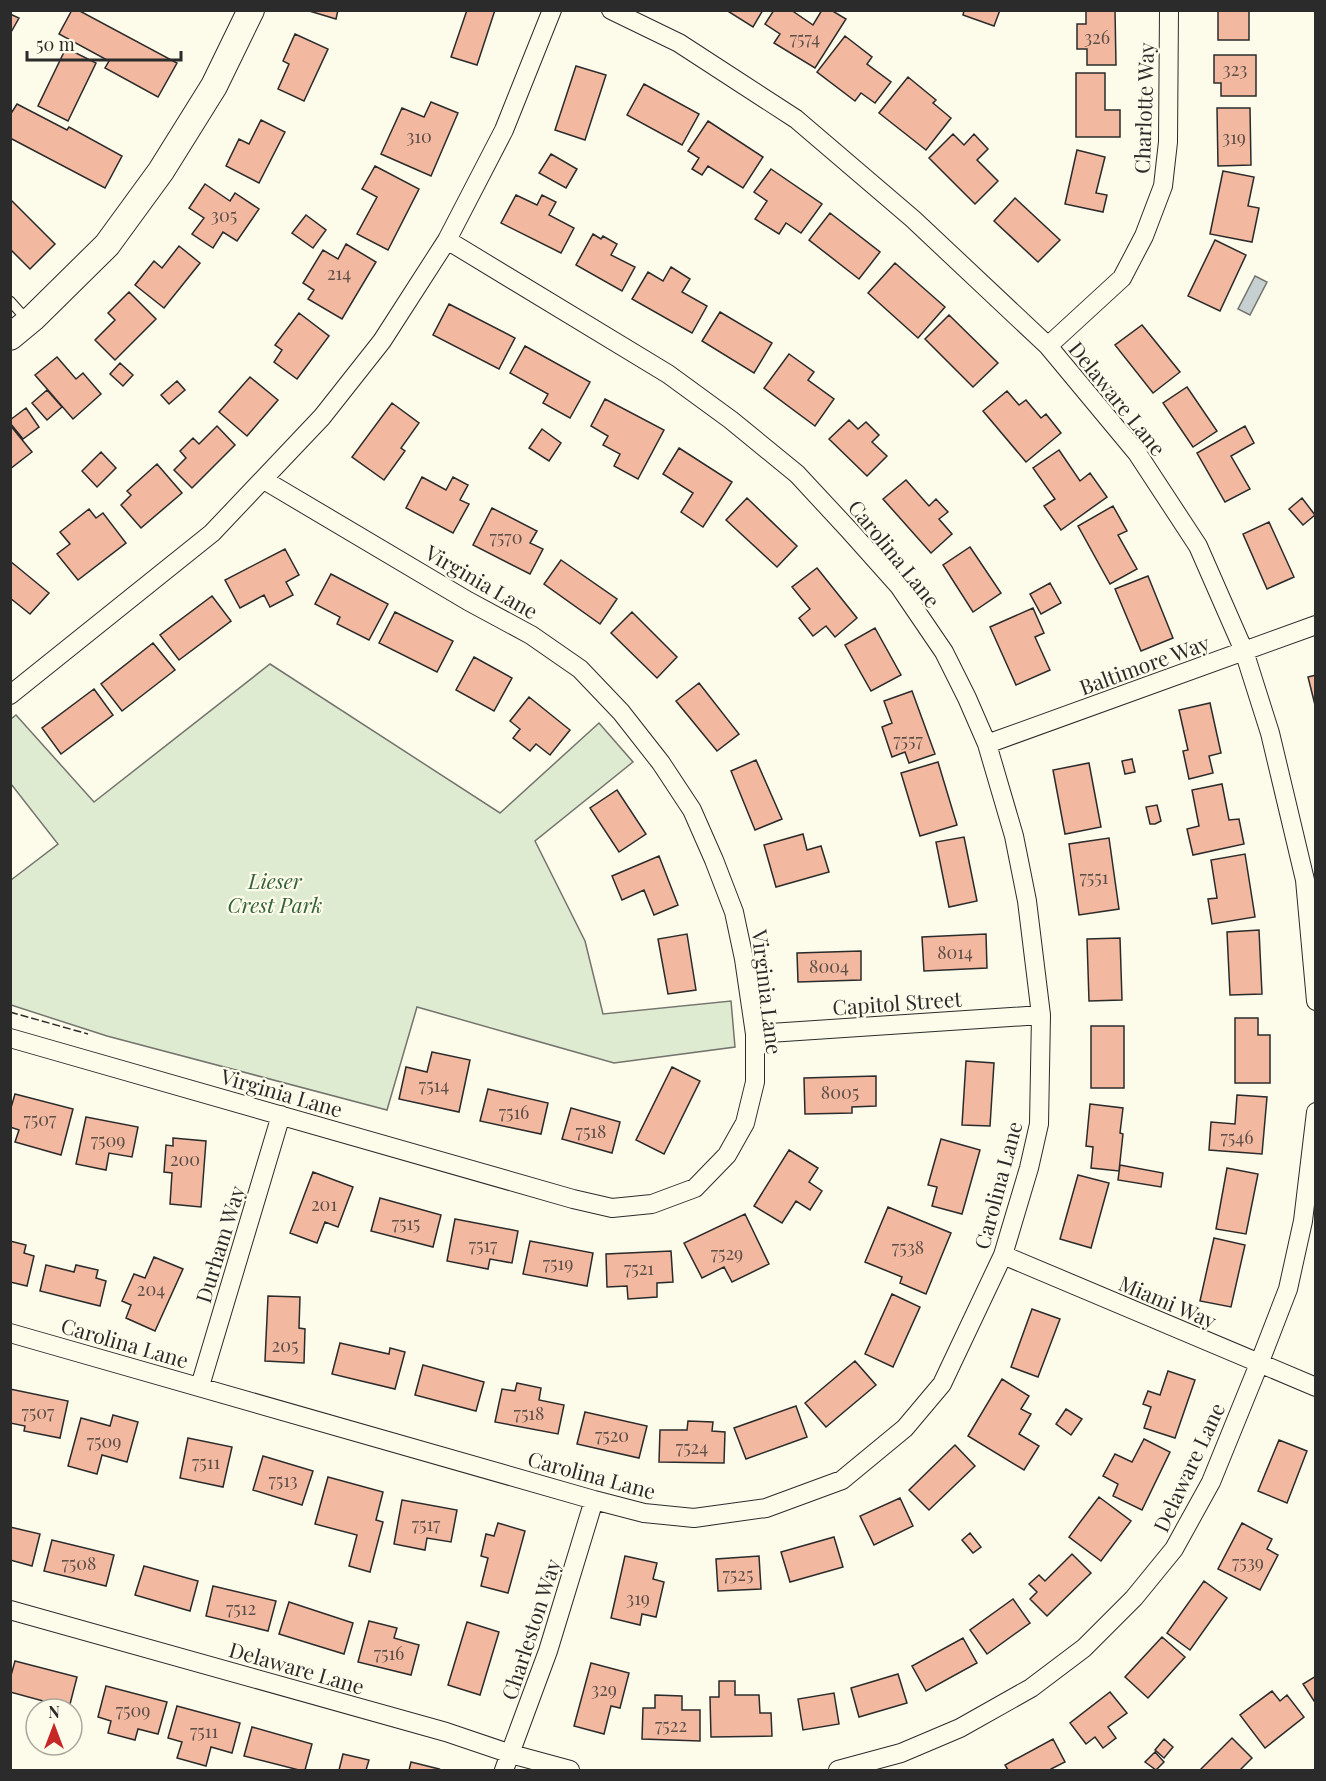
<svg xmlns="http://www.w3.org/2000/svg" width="1326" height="1781" font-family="'Playfair Display',serif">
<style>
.green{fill:#deebd1;stroke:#74746e;stroke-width:1.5}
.water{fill:#c7d0d0;stroke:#74746e;stroke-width:1.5}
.building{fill:#f2b8a0;stroke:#2b2b2b;stroke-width:1.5}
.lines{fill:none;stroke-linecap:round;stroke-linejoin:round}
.lane-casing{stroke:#2b2b2b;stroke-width:11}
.street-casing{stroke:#2b2b2b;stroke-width:20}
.secondary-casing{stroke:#2b2b2b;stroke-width:28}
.lane{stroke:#fdfbea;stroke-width:9}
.street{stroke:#fdfbea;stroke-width:18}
.secondary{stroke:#fdfbea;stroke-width:26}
.fence{stroke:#2b2b2b;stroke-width:1.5;stroke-dasharray:8 3;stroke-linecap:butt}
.labels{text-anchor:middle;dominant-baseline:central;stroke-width:4.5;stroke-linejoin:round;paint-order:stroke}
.number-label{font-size:18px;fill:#5d4e48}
.street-label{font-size:21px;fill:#2b2b2b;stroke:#fdfbea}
.park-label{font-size:21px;font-style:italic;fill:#34623c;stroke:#fdfbea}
</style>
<rect width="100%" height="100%" fill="#fdfbea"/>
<path class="green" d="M270 664 500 813 599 723 633 762 535 841 585 941 603 1014 731 1001 735 1047 614 1063 417 1007 387 1110 107 1036 11 1005V880L58 844 11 784V719L16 715 94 802Z"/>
<path class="water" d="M1255 276 1267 282 1250 315 1238 309Z"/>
<path class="building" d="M72 10H78L177 63 158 97 105 68 109 61 59 34Z
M306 10H338L336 19Z
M467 10H495L477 65 451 57Z
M726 10H763L753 27Z
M774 10H791L813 25 822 10H831L846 19 815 68 774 43 780 34 765 24Z
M964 10H1000L994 26 963 15Z
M1086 10H1115L1116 65H1087V49H1077V24H1086Z
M1218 10H1249V40H1218Z
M10 14 19 18 10 34Z
M295 34 328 49 304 101 278 89 289 64 283 61Z
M845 36 872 57 867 64 891 82 875 103 861 93 855 101 817 72Z
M66 48 96 63 68 121 38 106Z
M1214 55H1256V96H1221V83H1214Z
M576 66 606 75 585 140 555 130Z
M1076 73H1105V110H1120V137H1076Z
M908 77 936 100 933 103 951 118 926 150 879 113Z
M644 84 699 114 682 145 627 115Z
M431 102 458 113 431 176 381 154 402 108 424 117Z
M17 104 67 130 69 127 122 156 105 188 10 138V115Z
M1217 108H1250L1251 165 1218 166Z
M261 120 285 132 259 183 226 166 239 139 249 144Z
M708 121 763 157 743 188 708 166 702 175 692 169 699 158 688 151Z
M953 134 964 145 974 134 988 149 977 160 998 181 975 204 929 158Z
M1077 150 1105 157 1096 193 1107 195 1103 212 1065 204Z
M551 154 577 169 566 188 539 173Z
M375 166 419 189 388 250 357 234 377 197 362 189Z
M771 169 822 204 801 233 786 223 779 234 755 219 767 201 754 192Z
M1223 171 1254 177 1248 206 1259 208 1252 242 1210 234Z
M205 184 230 201 235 193 259 209 237 241 223 232 213 248 192 234 204 218 189 208Z
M516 195 537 205 542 195 556 202 549 215 574 228 561 253 501 223Z
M1015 198 1060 240 1038 262 994 221Z
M10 199 55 244 30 269 10 249Z
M830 213 880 252 859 279 809 240Z
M306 215 326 230 313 248 292 233Z
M593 234 601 239 603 236 617 244 611 255 635 267 622 291 576 265Z
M1215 240 1246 255 1220 311 1188 296Z
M346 244 376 262 342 319 308 299 314 290 303 283 323 250 338 259Z
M179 246 200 263 164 308 135 285 154 261 162 268Z
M895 263 945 307 918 338 868 293Z
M671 267 690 279 682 292 707 306 692 333 632 299 648 272 663 281Z
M129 292 156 319 115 360 95 340 115 320 108 313Z
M449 304 515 338 499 369 433 335Z
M720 312 772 343 754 373 702 341Z
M299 313 329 336 297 379 274 362 282 350 275 345Z
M949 315 998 363 973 387 925 339Z
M1142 325 1180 372 1153 393 1115 345Z
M525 346 590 382 570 418 543 403 548 394 510 373Z
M789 354 814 372 808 380 834 399 815 426 764 388Z
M57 357 76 379 83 373 101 394 73 419 35 375Z
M120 363 133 375 123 386 110 374Z
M250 377 278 400 247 436 219 412Z
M177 381 185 390 169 404 161 395Z
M1187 387 1217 431 1193 447 1163 403Z
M47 390 62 407 47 420 32 403Z
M1007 391 1019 405 1026 400 1041 418 1046 414 1061 433 1026 462 983 411Z
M605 399 664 430 638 479 614 466 620 454 603 445 608 436 591 426Z
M392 403 419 423 401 448 405 451 384 480 352 457Z
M26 408 39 427 23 439 10 423V420Z
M849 420 858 429 866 422 879 435 872 442 887 456 867 476 829 439Z
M10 425 32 452 10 469Z
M217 426 235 445 192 488 174 470 186 458 180 451 193 438 199 444Z
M1245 426 1254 443 1231 456 1250 489 1225 502 1197 453Z
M542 429 561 443 549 461 529 448Z
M679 448 732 482 703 527 681 512 693 493 663 474Z
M1059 450 1080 481 1090 473 1107 497 1061 530 1044 506 1055 499 1033 468Z
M101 452 116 468 97 487 82 471Z
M157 464 182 493 141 528 121 505 131 495 127 491Z
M422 477 446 490 453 477 468 485 460 500 469 504 453 533 406 508Z
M906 480 929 506 936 499 948 512 939 519 952 534 931 553 883 499Z
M747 498 797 546 777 567 726 520Z
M1302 498 1315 515 1303 525 1289 509Z
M1113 506 1127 531 1118 535 1137 569 1110 584 1078 526Z
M492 508 537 531 530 543 543 549 530 574 473 545Z
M89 509 96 518 103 513 126 543 78 580 57 554 70 544 60 532Z
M1269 522 1294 577 1267 589 1243 534Z
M970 547 1001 593 973 612 943 565Z
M285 549 299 575 286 582 293 595 270 607 264 595 240 608 225 580Z
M561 560 617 599 600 624 544 584Z
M10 561 49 593 30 614 10 598Z
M817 568 857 618 835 637 826 626 813 636 799 618 810 609 792 587Z
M331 574 388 604 369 640 337 624 340 617 315 604Z
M1148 576 1173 638 1141 651 1115 589Z
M1050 583 1061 603 1041 614 1030 594Z
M212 596 231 621 179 660 160 635Z
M1033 608 1044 633 1035 637 1050 670 1016 685 990 627Z
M395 612 453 641 437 672 379 643Z
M632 612 677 657 657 678 611 633Z
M875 628 901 675 871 691 845 645Z
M153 643 175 670 122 711 101 684Z
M474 657 512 678 494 711 456 690Z
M1316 675V709L1308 677Z
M699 683 739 734 717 751 676 701Z
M94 689 113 715 61 754 42 728Z
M912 691 935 754 909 763 905 752 892 757 882 727 892 723 884 701Z
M529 697 570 730 550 755 536 744 530 751 513 738 520 729 510 721Z
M1210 703 1221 753 1209 756 1213 773 1189 779 1183 751 1188 750 1179 710Z
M1132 759 1135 772 1125 774 1122 761Z
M756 760 782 819 755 830 731 771Z
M938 762 957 825 920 836 901 773Z
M1089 763 1101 827 1065 834 1053 770Z
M1222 784 1229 820 1239 819 1244 844 1193 855 1187 829 1199 826 1192 790Z
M617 790 646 834 619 852 590 808Z
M1157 805 1161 821 1155 824H1150L1146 807Z
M803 834 807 850 821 846 829 872 776 887 764 845Z
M964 837 977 901 949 907 936 842Z
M1109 838 1119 909 1079 915 1069 844Z
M1245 854 1255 917 1212 924 1208 899 1217 898 1211 860Z
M659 856 678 905 654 915 644 890 622 900 612 876Z
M1259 930 1262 994 1230 995 1227 932Z
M687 934 696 990 668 994 658 939Z
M986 934 987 968 924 971 922 937Z
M1120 938 1122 1000 1089 1001 1087 939Z
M861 951V980L798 982 797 953Z
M1235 1018H1258V1035H1270V1083H1235Z
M1091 1026H1124V1088H1091Z
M432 1052 470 1060 459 1112 399 1099 406 1067 427 1072Z
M966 1061 994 1063 990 1126 962 1125Z
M672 1067 700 1081 664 1154 636 1140Z
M876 1076V1106L852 1107V1113L805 1114 804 1078Z
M488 1089 548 1103 541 1134 480 1121Z
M15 1094 73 1109 61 1155 15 1142 19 1130 10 1127V1111Z
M1237 1095 1267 1097 1262 1154 1209 1150 1211 1122 1235 1124Z
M1090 1104 1123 1108 1120 1133 1123 1134 1119 1171 1091 1168 1093 1147 1086 1146Z
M571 1108 620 1122 612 1153 562 1139Z
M86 1117 138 1127 132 1157 109 1153 106 1170 76 1164Z
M173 1138 206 1141 201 1207 170 1204 172 1173 164 1172 166 1145 173 1146Z
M941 1139 980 1150 962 1214 932 1206 937 1187 928 1185Z
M789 1150 818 1168 809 1182 822 1191 810 1210 796 1201 782 1223 754 1206Z
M1120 1165 1163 1173 1161 1187 1118 1180Z
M1227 1168 1258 1174 1246 1234 1216 1229Z
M313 1172 353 1187 338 1227 325 1222 317 1243 290 1233Z
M1078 1175 1109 1183 1091 1248 1060 1239Z
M380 1198 441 1215 433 1247 371 1231Z
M888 1207 951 1233 926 1294 900 1283 902 1277 865 1262Z
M745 1214 769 1264 732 1282 724 1267 702 1278 684 1243Z
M455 1219 518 1231 512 1263 490 1259 488 1269 447 1261Z
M1214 1238 1245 1245 1231 1307 1200 1301Z
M10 1241 26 1245 24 1253 34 1256 27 1286 10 1282Z
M530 1241 593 1253 587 1286 523 1274Z
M671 1251 673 1282 657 1283V1297L628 1299 627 1286 607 1287 606 1254Z
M154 1257 183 1269 155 1331 126 1318 131 1305 122 1301 134 1274 145 1278Z
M46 1265 74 1272 76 1265 98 1270 96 1278 106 1281 100 1306 40 1291Z
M892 1294 920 1307 893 1367 865 1354Z
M268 1296 300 1297 299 1328 305 1329 304 1363 265 1361Z
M1032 1309 1060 1319 1038 1377 1011 1367Z
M340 1343 389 1354 390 1348 405 1352 395 1389 332 1374Z
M855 1361 876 1385 826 1427 805 1403Z
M423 1365 484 1382 476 1411 415 1395Z
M1168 1371 1195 1380 1175 1438 1144 1428 1151 1407 1143 1404 1148 1391 1160 1395Z
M1002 1379 1029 1396 1021 1409 1031 1414 1019 1434 1039 1446 1024 1470 968 1436Z
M517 1383 541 1388 539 1400 564 1405 558 1434 495 1422 502 1389 515 1391Z
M10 1389 68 1401 60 1438 24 1431 25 1426 10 1423Z
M796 1406 807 1437 746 1459 734 1428Z
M1066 1409 1082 1419 1071 1435 1056 1424Z
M585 1412 647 1426 639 1458 577 1444Z
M113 1415 138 1422 127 1462 102 1455 97 1474 68 1466 81 1418 110 1426Z
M688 1421 713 1422 712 1431 725 1432 724 1463 659 1462 660 1430H687Z
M188 1438 232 1447 223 1487 180 1478Z
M1144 1439 1170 1452 1142 1510 1113 1496 1118 1484 1103 1476 1115 1454 1132 1462Z
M1279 1440 1307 1451 1287 1503 1258 1491Z
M955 1445 975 1466 929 1510 909 1490Z
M263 1456 313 1471 302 1505 253 1490Z
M328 1477 383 1492 376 1520 383 1522 370 1572 349 1566 357 1535 315 1524Z
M1099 1497 1131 1521 1101 1561 1069 1537Z
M900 1498 913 1526 874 1545 860 1516Z
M402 1500 457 1510 451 1542 427 1538 425 1550 394 1544Z
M498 1523 525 1531 508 1593 481 1586 488 1558 481 1556 486 1534 494 1536Z
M1242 1523 1272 1539 1267 1549 1278 1555 1260 1590 1218 1569Z
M10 1527 40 1534 32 1566 10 1560Z
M970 1533 981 1547 973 1553 962 1540Z
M834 1537 843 1567 790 1582 781 1552Z
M52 1540 114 1555 106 1586 44 1571Z
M1072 1554 1091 1573 1047 1616 1030 1599 1037 1592 1029 1584 1039 1575 1045 1581Z
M625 1556 657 1563 653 1579 664 1582 656 1617 642 1614 640 1625 611 1618Z
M759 1556 761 1589 718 1591 716 1559Z
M144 1566 198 1581 190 1611 135 1595Z
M1204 1581 1227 1598 1190 1650 1167 1633Z
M213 1586 276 1601 268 1631 206 1616Z
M1013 1599 1030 1623 987 1654 970 1630Z
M289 1602 353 1623 344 1654 279 1634Z
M369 1621 397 1628 394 1638 419 1645 411 1675 358 1662Z
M467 1622 499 1632 480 1695 448 1685Z
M1162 1637 1185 1657 1148 1698 1125 1677Z
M963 1638 977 1663 926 1691 912 1666Z
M15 1661 77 1677 69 1708 10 1692V1679Z
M591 1663 629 1673 620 1708 611 1706 604 1734 574 1726Z
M898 1674 907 1703 859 1717 851 1688Z
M1316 1676V1704L1303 1684Z
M719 1681H735V1695H759L760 1713H771L772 1736 711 1737 710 1697H719Z
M106 1686 167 1702 158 1734 138 1729 135 1740 108 1733 111 1721 98 1717Z
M1272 1691 1280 1701 1287 1695 1304 1717 1265 1748 1240 1715Z
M1110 1692 1127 1713 1108 1727 1116 1738 1103 1748 1095 1737 1086 1744 1070 1723Z
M834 1693 839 1724 803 1730 798 1699Z
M655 1695 682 1696V1710H700V1741L642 1739 643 1708H655Z
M177 1706 240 1723 232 1753 211 1747 206 1766 177 1758 182 1742 168 1738Z
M252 1727 312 1744 305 1770H299L244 1756Z
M1232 1738 1252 1758 1240 1770H1200Z
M1053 1739 1065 1762 1051 1769V1770H1008L1005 1765Z
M1164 1739 1173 1747 1164 1758 1155 1750Z
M1155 1752 1164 1762 1156 1770 1145 1762Z
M343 1754 369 1760 366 1770H339Z
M411 1762 439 1769 438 1770H409Z"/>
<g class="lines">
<defs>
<path id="lane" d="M10 301 27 320"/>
<path id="street" d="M611 10 679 43 796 119 913 219 1048 346 1137 453 1198 546 1244 651 1270 733 1305 880 1316 1001
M1048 346 1122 278 1144 236 1163 186 1168 142 1169 10
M10 695 212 533 322 417 382 341 447 240 504 130 552 10
M987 744 1316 625
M755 1034 1041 1015
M10 1038 573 1199 612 1208 652 1204 695 1188 727 1155 745 1123 755 1082V1034L744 959 734 912 714 860 692 810 661 763 621 712 580 669 531 635 468 601 264 480
M1003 1255 1316 1387
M10 1333 594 1500 644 1513 694 1518 766 1508 842 1480 905 1428 942 1384 1003 1255 1029 1168 1039 1124 1041 1015 1027 901 1014 836 987 744 967 698 944 652 899 586 849 530 797 474 731 420 668 374 447 240
M200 1386 281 1115
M10 1610 446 1732 511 1754 570 1770
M504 1770 548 1651 594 1500
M838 1770 901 1753 960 1728 1031 1688 1084 1648 1134 1598 1174 1549 1211 1482 1259 1364 1288 1289 1303 1221 1316 1112"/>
<path id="secondary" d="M10 337 33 318 107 245 161 171 214 86 251 10"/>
</defs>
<use href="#lane" class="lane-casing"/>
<use href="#street" class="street-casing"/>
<use href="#secondary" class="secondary-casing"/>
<use href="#lane" class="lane"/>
<use href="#street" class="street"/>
<use href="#secondary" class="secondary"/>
<path class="fence" d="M10 1012 88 1034"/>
</g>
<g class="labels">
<g class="number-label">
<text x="1097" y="37">326</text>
<text x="805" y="38">7574</text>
<text x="1235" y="69">323</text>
<text x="419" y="136">310</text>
<text x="1234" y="137">319</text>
<text x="224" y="215">305</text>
<text x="339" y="273">214</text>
<text x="506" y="537">7570</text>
<text x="908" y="740">7557</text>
<text x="1094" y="877">7551</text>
<text x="955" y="952">8014</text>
<text x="829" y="966">8004</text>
<text x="434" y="1085">7514</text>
<text x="840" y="1092">8005</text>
<text x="514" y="1112">7516</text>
<text x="40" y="1119">7507</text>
<text x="591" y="1131">7518</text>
<text x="1237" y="1137">7546</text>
<text x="108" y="1140">7509</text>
<text x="185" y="1159">200</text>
<text x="324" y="1204">201</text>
<text x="406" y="1223">7515</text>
<text x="483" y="1245">7517</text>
<text x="908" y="1247">7538</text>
<text x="727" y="1253">7529</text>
<text x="558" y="1263">7519</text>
<text x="639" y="1268">7521</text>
<text x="151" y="1289">204</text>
<text x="285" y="1345">205</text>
<text x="38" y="1412">7507</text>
<text x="529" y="1413">7518</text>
<text x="612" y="1435">7520</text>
<text x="104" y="1441">7509</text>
<text x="692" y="1447">7524</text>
<text x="206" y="1462">7511</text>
<text x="283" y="1480">7513</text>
<text x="426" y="1524">7517</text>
<text x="1248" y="1562">7539</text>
<text x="79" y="1563">7508</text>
<text x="738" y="1574">7525</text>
<text x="638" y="1598">319</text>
<text x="241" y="1608">7512</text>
<text x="389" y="1653">7516</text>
<text x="604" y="1689">329</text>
<text x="133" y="1710">7509</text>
<text x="671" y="1725">7522</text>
<text x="204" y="1731">7511</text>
</g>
<g class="street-label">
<text transform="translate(1143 108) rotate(-88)">Charlotte Way</text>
<text transform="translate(1118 398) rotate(51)">Delaware Lane</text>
<text transform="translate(895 553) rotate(51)">Carolina Lane</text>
<text transform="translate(482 581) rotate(30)">Virginia Lane</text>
<text transform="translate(1144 664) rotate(-20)">Baltimore Way</text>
<text transform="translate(768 992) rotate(83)">Virginia Lane</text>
<text transform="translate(897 1002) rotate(-4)">Capitol Street</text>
<text transform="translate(282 1092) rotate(16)">Virginia Lane</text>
<text transform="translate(997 1185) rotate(-75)">Carolina Lane</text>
<text transform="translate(219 1244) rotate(-73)">Durham Way</text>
<text transform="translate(1168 1301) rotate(23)">Miami Way</text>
<text transform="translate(125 1342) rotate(16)">Carolina Lane</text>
<text transform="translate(1188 1467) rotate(-65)">Delaware Lane</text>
<text transform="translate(592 1474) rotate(15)">Carolina Lane</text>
<text transform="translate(530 1629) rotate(-72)">Charleston Way</text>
<text transform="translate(297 1667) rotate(16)">Delaware Lane</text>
</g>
<g class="park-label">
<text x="275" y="880">Lieser<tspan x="275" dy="24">Crest Park</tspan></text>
</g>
</g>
<rect width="1326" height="1781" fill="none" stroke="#2b2b2b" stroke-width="24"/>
<g transform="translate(54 1727)"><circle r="28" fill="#fdfbea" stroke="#a9a89e" stroke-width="1.5"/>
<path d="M0-4.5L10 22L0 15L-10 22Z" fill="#c62828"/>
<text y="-9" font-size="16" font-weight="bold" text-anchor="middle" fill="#2b2b2b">N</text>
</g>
<path d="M27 51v9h154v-9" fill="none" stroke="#2b2b2b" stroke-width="3"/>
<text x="36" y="51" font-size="18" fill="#2b2b2b" stroke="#fdfbea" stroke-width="4.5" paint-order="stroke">50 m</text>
</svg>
